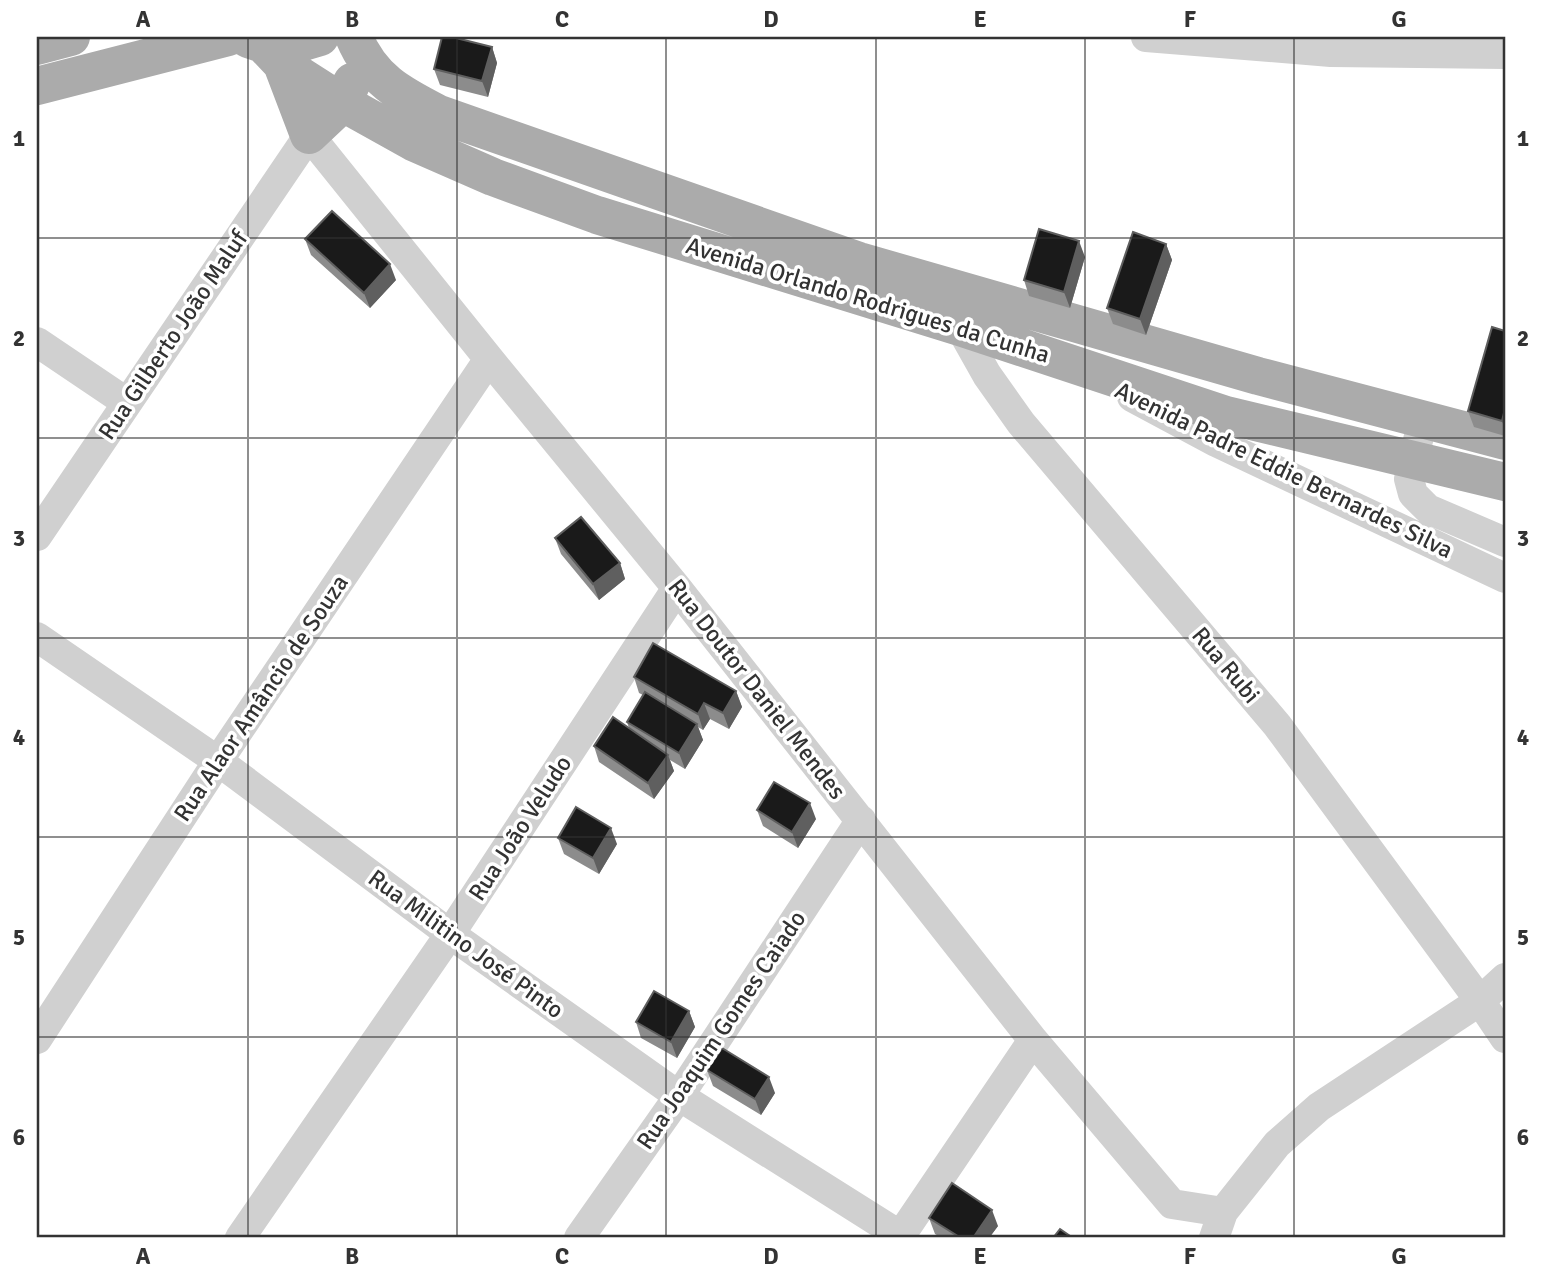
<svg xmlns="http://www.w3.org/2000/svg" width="1542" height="1275" font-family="Signika,sans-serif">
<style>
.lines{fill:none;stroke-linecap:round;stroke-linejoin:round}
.minor{stroke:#d0d0d0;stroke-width:30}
.primary{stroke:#ababab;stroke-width:38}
.wall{fill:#8c8c8c}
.shaded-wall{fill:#5f5f5f}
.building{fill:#1a1a1a;stroke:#5f5f5f;stroke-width:2}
.grid{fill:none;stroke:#333;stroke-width:2;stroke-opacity:0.55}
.labels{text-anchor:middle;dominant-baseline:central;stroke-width:7;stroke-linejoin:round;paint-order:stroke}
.street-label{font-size:24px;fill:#333;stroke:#fff}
.neatline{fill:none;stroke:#333;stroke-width:2.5}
.grid-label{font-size:23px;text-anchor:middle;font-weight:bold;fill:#333}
</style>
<rect width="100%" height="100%" fill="#fff"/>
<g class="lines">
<path class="minor" d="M1146 37 1331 52 1505 54
M962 315 960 327 987 375 1021 423 1277 725 1480 1001 1505 1038
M37 342 126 402
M1132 397 1216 442 1505 578
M1423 419 1409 479 1413 494 1428 509 1505 542
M37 536 309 135 489 359 677 588 1033 1040 1172 1204 1223 1212
M37 637 218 761 450 934 679 1096 904 1238
M37 1039 218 761 489 359
M240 1238 450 934 677 588
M579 1238 679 1096 861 820
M899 1238 1033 1040
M1214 1238 1223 1212 1277 1144 1319 1107 1480 1001 1505 978"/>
<path class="primary" d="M354 37C372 80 400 94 439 114L859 261 1258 376 1505 441
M248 39 263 44 293 45 320 37
M263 44 282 64 343 103 413 142 493 177 597 215 960 327 1226 415 1505 482
M37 46 71 37
M282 64 309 135 343 103 352 82
M37 86 228 37"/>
</g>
<path class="wall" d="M492 47 497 63 488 97 440 85 434 69Z
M305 239 396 280 370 308 311 255Z
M1166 244 1172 260 1146 335 1113 324 1107 308Z
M1085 257 1070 308 1029 296 1024 280Z
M1505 331V436L1474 427 1468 411Z
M555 538 620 563 625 579 599 600 561 554Z
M634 677 736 691 742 707 729 729 710 719 703 730 698 727 703 740 685 769 670 760 674 771 654 799 599 762 594 746 629 728 627 722 643 695 639 693Z
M757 810 816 819 798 848 763 826Z
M558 838 617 844 599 874 564 854Z
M689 1011 695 1027 677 1058 641 1038 636 1022Z
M707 1070 775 1093 761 1115 713 1086Z
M929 1218 998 1226 989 1238H942L935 1234Z"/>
<path class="shaded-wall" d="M492 47 497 63 488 97 482 81Z
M1079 241 1085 257 1070 308 1064 292Z
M1166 244 1172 260 1146 335 1140 319Z
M390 264 396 280 370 308 364 293Z
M1505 409V429L1502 421Z
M620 563 625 579 599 600 593 584Z
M736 691 742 707 729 729 723 713Z
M704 703 710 719 703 730 698 714Z
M697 724 703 740 685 769 679 753Z
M668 755 674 771 654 799 648 783Z
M810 803 816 819 798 848 792 832Z
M611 828 617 844 599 874 593 858Z
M689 1011 695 1027 677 1058 671 1042Z
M769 1077 775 1093 761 1115 755 1099Z
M992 1210 998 1226 989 1238H973Z"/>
<path class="building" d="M442 37H452L492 47 482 81 434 69Z
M332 211 390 264 364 293 305 239Z
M1039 229 1079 241 1064 292 1024 280Z
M1133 232 1166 244 1140 319 1107 308Z
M1492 327 1505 331V409L1502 421 1468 411Z
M581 517 620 563 593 584 555 538Z
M653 643 736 691 723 713 704 703 698 714 634 677Z
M645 692 697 724 679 753 627 722Z
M613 717 668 755 648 783 594 746Z
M774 782 810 803 792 832 757 810Z
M576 807 611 828 593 858 558 838Z
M654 991 689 1011 671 1042 636 1022Z
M722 1048 769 1077 755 1099 707 1070Z
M952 1183 992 1210 973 1238H961L929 1218Z
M1060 1229 1073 1238H1053Z"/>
<path class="grid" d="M248 37V1238M457 37V1238M666 37V1238M876 37V1238M1085 37V1238M1294 37V1238M37 238H1505M37 438H1505M37 638H1505M37 837H1505M37 1037H1505"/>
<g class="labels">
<g class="street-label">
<text transform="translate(868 300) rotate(17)">Avenida Orlando Rodrigues da Cunha</text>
<text transform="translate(173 335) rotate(-56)">Rua Gilberto João Maluf</text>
<text transform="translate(1284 470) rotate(26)">Avenida Padre Eddie Bernardes Silva</text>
<text transform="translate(1226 665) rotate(50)">Rua Rubi</text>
<text transform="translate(757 689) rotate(52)">Rua Doutor Daniel Mendes</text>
<text transform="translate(261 698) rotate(-56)">Rua Alaor Amâncio de Souza</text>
<text transform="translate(520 828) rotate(-57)">Rua João Veludo</text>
<text transform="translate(466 944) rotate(36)">Rua Militino José Pinto</text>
<text transform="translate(721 1030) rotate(-56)">Rua Joaquim Gomes Caiado</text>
</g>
</g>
<rect width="1542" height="1275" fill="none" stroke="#ffffff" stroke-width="77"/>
<rect x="38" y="38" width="1466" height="1198" class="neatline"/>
<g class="grid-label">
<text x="143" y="27">A</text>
<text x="352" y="27">B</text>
<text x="562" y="27">C</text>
<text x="771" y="27">D</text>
<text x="980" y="27">E</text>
<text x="1190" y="27">F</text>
<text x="1399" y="27">G</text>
<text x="19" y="146">1</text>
<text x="1523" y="146">1</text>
<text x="19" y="346">2</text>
<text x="1523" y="346">2</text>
<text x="19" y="546">3</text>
<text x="1523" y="546">3</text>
<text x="19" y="745">4</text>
<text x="1523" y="745">4</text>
<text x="19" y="945">5</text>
<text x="1523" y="945">5</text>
<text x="19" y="1145">6</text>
<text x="1523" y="1145">6</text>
<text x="143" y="1264">A</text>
<text x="352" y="1264">B</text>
<text x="562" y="1264">C</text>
<text x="771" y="1264">D</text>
<text x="980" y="1264">E</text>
<text x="1190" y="1264">F</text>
<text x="1399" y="1264">G</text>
</g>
</svg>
